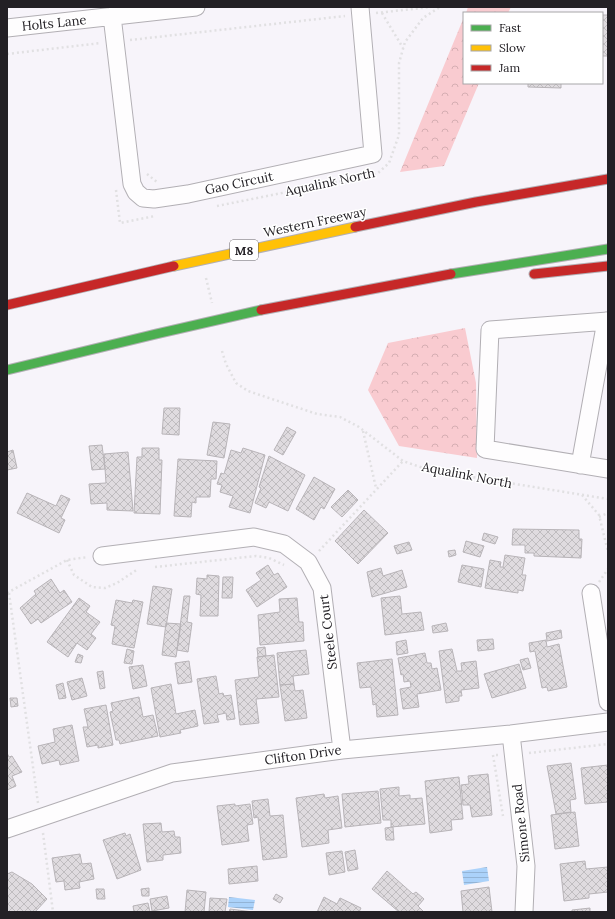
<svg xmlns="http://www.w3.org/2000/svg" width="615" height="919" font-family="Lora,serif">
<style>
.park{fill:url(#park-crowns)}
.water{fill:url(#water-rules)}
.building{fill:url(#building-cross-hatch);stroke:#b8b4b8}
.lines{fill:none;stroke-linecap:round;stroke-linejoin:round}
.street-casing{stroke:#b2afb4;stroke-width:19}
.fast-casing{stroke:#b2afb4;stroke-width:11}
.slow-casing{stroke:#b2afb4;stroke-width:11}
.jam-casing{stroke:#b2afb4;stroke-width:11}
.path{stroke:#e1e0e2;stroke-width:2.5;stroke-dasharray:2 3;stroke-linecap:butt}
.street{stroke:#fefdfe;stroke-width:17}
.fast{stroke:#4caf50;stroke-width:9}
.slow{stroke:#ffc107;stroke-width:9}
.jam{stroke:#c62828;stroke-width:9}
.labels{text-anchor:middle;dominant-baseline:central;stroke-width:3;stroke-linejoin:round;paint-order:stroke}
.shield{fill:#fff;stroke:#656366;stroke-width:1}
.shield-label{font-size:12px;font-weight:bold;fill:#232025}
.street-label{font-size:13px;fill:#232025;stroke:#fff}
</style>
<defs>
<pattern id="park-crowns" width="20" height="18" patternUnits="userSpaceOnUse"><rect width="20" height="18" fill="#f9cbd0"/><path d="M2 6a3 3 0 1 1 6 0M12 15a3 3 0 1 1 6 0" fill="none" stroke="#d5aeb2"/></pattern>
<pattern id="water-rules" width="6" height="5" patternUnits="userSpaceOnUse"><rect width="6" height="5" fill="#abd2fa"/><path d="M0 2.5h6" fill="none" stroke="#93b4d6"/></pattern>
<pattern id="building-cross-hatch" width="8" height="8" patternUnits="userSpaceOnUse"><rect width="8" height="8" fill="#dfdbdf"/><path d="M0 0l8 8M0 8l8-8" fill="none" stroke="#bfbcbf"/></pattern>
</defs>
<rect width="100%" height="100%" fill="#f7f4fa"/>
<path class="park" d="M468 7H511L508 13H466Z
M464 17V83H479L444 166 400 172Z
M465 328 476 383 477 458 399 446 368 390 388 343Z"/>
<path class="water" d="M487 867 489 881 464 885 462 871Z
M229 897 255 900 253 910 228 907Z"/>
<path class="building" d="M602 15H608V56H602Z
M528 83H561V88L528 87Z
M164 408H180L179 435 162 434Z
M213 422 230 424 224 458 207 455Z
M287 427 296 432 283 455 274 450Z
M102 445 105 469 92 470 89 446Z
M142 448H159V460H162L160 514 134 513 137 457H142Z
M243 448 265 455 250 513 229 507 233 496 220 492 222 485 217 484 221 473 224 474 231 450 241 453Z
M13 450 17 468 7 470V452Z
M128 452 133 511 107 510V503L91 504 89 484 106 483 104 454Z
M269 456 305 475 288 511 269 502 266 508 255 503 261 488 259 487Z
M178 459 217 461 216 479H211L210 497H196V503L192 502 191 517 174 516Z
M314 477 335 489 324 509 321 507 314 520 296 509Z
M348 490 358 500 342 517 331 507Z
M27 493 56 506 61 495 70 499 61 518 65 520 59 533 17 513Z
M364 510 388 533 358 564 335 541Z
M513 529 579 530V539H582L581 558 534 556V553H525V545H512Z
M484 533 498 537 495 544 482 540Z
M466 541 484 546 480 557 463 552Z
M409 542 412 550 397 554 394 546Z
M455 550 456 555 449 557 448 551Z
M505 555 525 558 522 575H526L523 591 518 590V593L485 588 490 560 501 562 500 567H503Z
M268 565 274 575 278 573 287 587 257 607 246 590 261 580 256 573Z
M462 565 484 569 481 587 458 582Z
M381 568 383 576 402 570 407 587 372 597 367 572Z
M207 575 219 576 218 616H200L201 595 196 594 197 578 207 579Z
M223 577H233L232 598H222Z
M51 579 60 593 64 590 72 602 41 623 38 619 31 624 20 608 36 594 34 591Z
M153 586 172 589 166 627 147 624Z
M184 596H190L187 622 192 623 188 652 177 650Z
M400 596 402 614 421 612 424 630 385 635 381 598Z
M79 598 90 606 86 612 100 622 91 634 96 638 87 650 77 643 68 657 47 642Z
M297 598 299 622H303L304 641 260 645 258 615 280 612 279 599Z
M116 600 132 603 133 600 143 602 134 648 112 644 115 626 111 625Z
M166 623 181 624 176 657 162 655Z
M446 623 448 631 433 633 432 626Z
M561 630 562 638 547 641 546 633Z
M493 639 494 649 478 651 477 640Z
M406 640 408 653 397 655 396 642Z
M546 640 547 647 559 644 567 687 548 691 547 687 542 688 535 651 530 652 529 643Z
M265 647 266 656 258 657 257 648Z
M127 649 134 651 132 664 124 663Z
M452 649 457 671H462L461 663 476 661 479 688 461 690 462 696H459V701L446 703 439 651Z
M306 650 309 674 293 676 294 684 280 685 277 653Z
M425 653 427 663H431L432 669 437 668 441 690 417 694 419 707 403 709 400 689 411 687 410 681 404 682 403 674 401 675 398 658Z
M78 654 83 656 81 663 75 662Z
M274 655 279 697 256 699 259 723 240 725 235 680 259 677 257 657Z
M528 658 531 668 523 670 520 660Z
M392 659 398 715 377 717 376 704 373 705 371 687 360 688 357 663Z
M189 661 192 682 178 684 175 663Z
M519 664 526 688 492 698 484 674Z
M143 665 147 686 133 689 129 667Z
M103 671 105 688 100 689 97 672Z
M216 676 219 694 223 693 224 696 231 695 235 719 227 720 226 713 217 715 219 722 204 724 197 679Z
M82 678 87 696 72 700 67 682Z
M63 683 66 698 59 699 56 685Z
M171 684 176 714 195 710 198 726 180 730 181 733 160 737 151 688Z
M294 684 295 691 303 690 307 718 285 721 280 685Z
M139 697 143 717 153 715 158 736 120 744 119 740H116L110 712 113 711 111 703Z
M10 698H17L18 706 11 707Z
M106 705 113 745 98 748V745L87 747 83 727H88L84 709Z
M72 725 79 761 60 765 59 760 42 764 38 746 55 742 53 729Z
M7 753 9 757 12 756 22 772 12 776 16 786 7 790Z
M571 763 576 799 570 800 571 812 556 814 547 766Z
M608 765V802L585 804 581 768Z
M488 774 492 815 472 817 470 805H463L461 785 469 784 468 776Z
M459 777 463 819 451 820 452 830 430 833 425 781Z
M399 787V796L410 795V799L422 798 425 824 391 827V820H383L380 789Z
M378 791 381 823 345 827 342 794Z
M324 794 325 798 338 796 342 828 328 830 329 843 302 847 296 798Z
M268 799 270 816 283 815 287 857 263 860 258 817 254 818 252 801Z
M235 804V806L250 804 253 824 247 825 249 841 222 845 217 806Z
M575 812 579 846 555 849 551 815Z
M161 823 162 832 174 831 175 837H180L181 853 163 855V860L147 862 143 824Z
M393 827 394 840H386L385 828Z
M125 833 126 836 130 834 141 870 117 879 103 840Z
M355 850 358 869 348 871 345 852Z
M342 851 345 872 329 875 326 853Z
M80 854 82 864 91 863 94 879 79 882 80 888 65 890 64 881 56 882 52 858Z
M585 861 586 869 608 867V892L589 894V898L564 901 560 864Z
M257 866 258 881 229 884 228 869Z
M387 871 413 894 416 892 424 899 418 906 424 912H399L372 889Z
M12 872 32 884 47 899 35 912H7V874Z
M489 887 492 912H463L461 891Z
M149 888V896H142L141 889Z
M96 889H104L105 899H97Z
M187 890 206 892 204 912H185Z
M276 894 283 898 280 903 273 899Z
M167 896 169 908 152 911 150 899Z
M324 897 337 904 340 898 361 908 359 912H317Z
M210 898 227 899 225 912H209Z
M148 903 150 912H134L133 906Z
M590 908V912H572V910Z
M230 909 253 912H229Z"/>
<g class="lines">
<defs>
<path id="street" d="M112 16 132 184 136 192 143 198 154 199 188 194 373 154 360 7
M7 28 196 7
M608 321 490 330 485 449 608 469
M580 465 606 321
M102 556 254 537 284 544 308 562 322 588 342 750
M591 593 608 702
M511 734 526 866 524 912
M7 829 172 773 342 750 511 734 608 722"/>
<path id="fast" d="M451 274 608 249
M7 370 156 334 261 310"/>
<path id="slow" d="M174 266 355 227"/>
<path id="jam" d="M355 227 476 202 608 179
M534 274 608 266
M7 305 174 266
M261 310 451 274"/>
</defs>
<use href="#street" class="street-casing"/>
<use href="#fast" class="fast-casing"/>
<use href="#slow" class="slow-casing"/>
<use href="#jam" class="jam-casing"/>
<path class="path" d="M376 13 431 7
M382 13 403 48
M130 40 345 16
M7 54 101 43
M147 174 157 182
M116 190 120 223 155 216
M217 206 377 174 389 163 399 135V63L405 42 423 18 440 7
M206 278 212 303
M222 351 226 364 236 383 248 391 317 414 340 417 359 427 403 461 429 470 608 499
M363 431 376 488
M582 495 599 515 608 552
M599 517 608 513
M319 551 403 461
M67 560 74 575 92 587 105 588 117 583 138 569
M155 567 256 556 269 558 284 565
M599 582 608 569
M7 593 67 560 88 557
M9 593 38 803
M529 753 608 744
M498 755H493L503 816
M43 833 53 912"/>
<use href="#street" class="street"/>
<use href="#fast" class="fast"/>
<use href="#slow" class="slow"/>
<use href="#jam" class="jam"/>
</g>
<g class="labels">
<rect class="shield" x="230" y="240" width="28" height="20" rx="3"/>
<g class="shield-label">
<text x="244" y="250">M8</text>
</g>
<g class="street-label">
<text transform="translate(54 23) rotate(-6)">Holts Lane</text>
<text transform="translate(330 182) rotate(-12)">Aqualink North</text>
<text transform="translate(239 183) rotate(-12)">Gao Circuit</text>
<text transform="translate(315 222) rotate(-12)">Western Freeway</text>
<text transform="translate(467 475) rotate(11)">Aqualink North</text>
<text transform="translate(328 632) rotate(-97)">Steele Court</text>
<text transform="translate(303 755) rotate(-8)">Clifton Drive</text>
<text transform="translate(521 823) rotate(-96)">Simone Road</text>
</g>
</g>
<rect width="615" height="919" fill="none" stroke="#232025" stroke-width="16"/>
<rect x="463" y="12" width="140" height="72" fill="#ffffff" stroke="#a7a6a8"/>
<rect x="471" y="25" width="20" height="6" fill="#4caf50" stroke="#a7a6a8"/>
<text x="499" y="32" font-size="12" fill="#232025">Fast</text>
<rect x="471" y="45" width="20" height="6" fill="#ffc107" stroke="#a7a6a8"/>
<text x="499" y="52" font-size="12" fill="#232025">Slow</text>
<rect x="471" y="65" width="20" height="6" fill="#c62828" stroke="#a7a6a8"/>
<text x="499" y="72" font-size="12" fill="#232025">Jam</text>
</svg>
